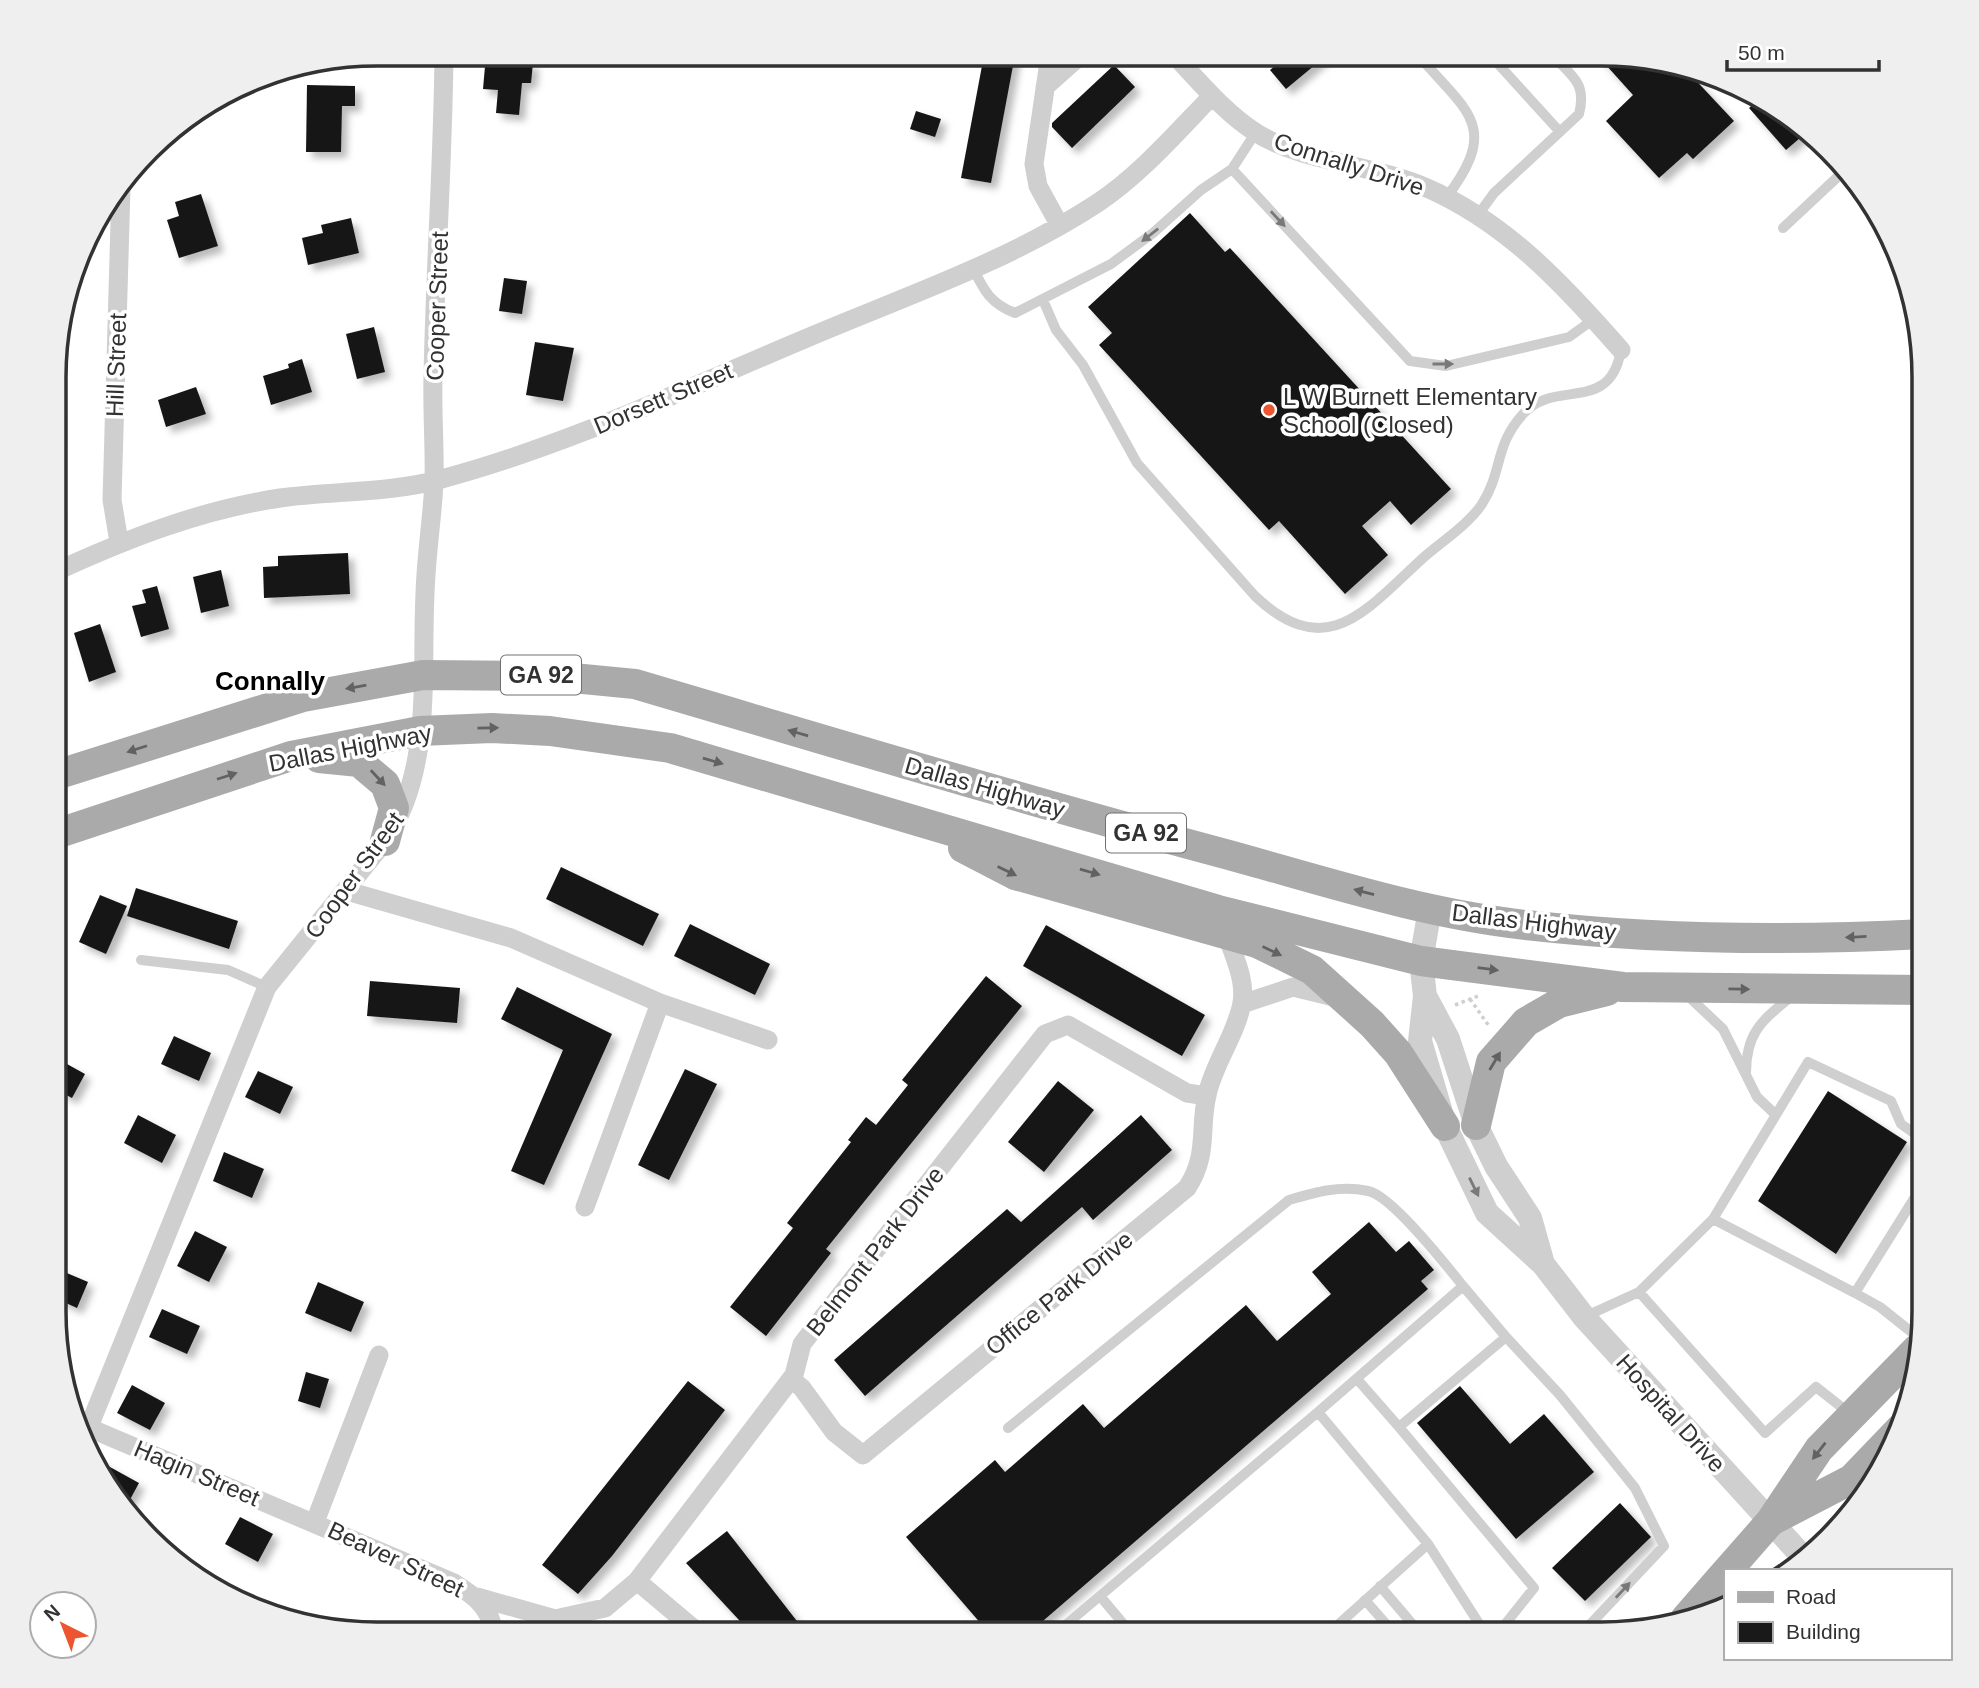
<svg xmlns="http://www.w3.org/2000/svg" width="1979" height="1688" font-family="Arial,sans-serif">
<style>
.building{fill:#191919;filter:url(#shadow)}
.lines{fill:none;stroke-linecap:round;stroke-linejoin:round}
.path{stroke:#cfcfcf;stroke-width:3.5;stroke-dasharray:3.5 3.5;stroke-linecap:butt}
.service{stroke:#cfcfcf;stroke-width:10}
.minor{stroke:#cfcfcf;stroke-width:19}
.tertiary{stroke:#cfcfcf;stroke-width:24}
.primary{stroke:#aaa;stroke-width:30}
.oneway{fill:#797979}
.oneway2{fill:#626262}
.poi-dot{fill:#ed5430;stroke:#fff;stroke-width:2.5}
.labels{text-anchor:middle;dominant-baseline:central;stroke-width:7;stroke-linejoin:round;paint-order:stroke}
.shield{fill:#fff;stroke:#707070;stroke-width:2}
.shield-label{font-size:23px;font-weight:bold;fill:#323232}
.street-label{font-size:24px;fill:#323232;stroke:#fff}
.poi-label{font-size:24px;fill:#323232;stroke:#fff;text-anchor:start}
.neighbourhood-label{font-size:26px;font-weight:bold;fill:#000;stroke:#fff}
.rim{fill:none;stroke:#323232;stroke-width:3.5}
</style>
<defs>
<filter id="shadow"><feDropShadow dx="6" dy="6" stdDeviation="3.5" flood-color="#0004"/></filter>
</defs>
<rect width="100%" height="100%" fill="#fff"/>
<path class="building" d="M486 55 514 57 513 61 533 63 531 83H522L519 115 496 113 498 90 483 89Z
M984 55H1015L991 183 961 178Z
M1288 55H1327L1286 89 1270 70Z
M1597 55H1622L1689 73 1734 121 1693 159 1687 153 1659 178 1606 121 1633 95Z
M1114 65 1135 87 1072 148 1052 127V123Z
M307 85 355 86V106H342L341 152H306Z
M1760 99 1807 132 1786 150 1749 108Z
M916 111 941 119 935 137 910 129Z
M201 194 218 246 179 258 167 220 179 216 175 202Z
M1190 213 1225 252 1230 248 1451 489 1411 525 1390 501 1362 526 1388 555 1345 594 1279 521 1269 530 1099 345 1112 333 1088 307Z
M351 218 359 253 308 265 302 238 323 233 321 225Z
M504 278 527 281 522 314 499 311Z
M374 327 385 372 357 379 346 334Z
M535 342 574 348 563 401 526 395Z
M302 359 312 392 271 405 263 376 289 368 288 364Z
M196 387 206 414 166 427 158 400Z
M348 553 350 594 264 598 263 567 278 566V556Z
M221 570 229 606 201 613 193 577Z
M157 586 169 629 141 637 132 606 146 603 142 590Z
M100 624 116 672 89 682 74 633Z
M561 867 659 914 643 946 546 899Z
M136 888 238 921 229 949 127 916Z
M100 895 127 906 106 954 79 942Z
M690 924 770 964 755 995 674 956Z
M1046 925 1205 1015 1182 1056 1023 966Z
M986 976 1022 1006 826 1249 831 1253 766 1336 730 1307 793 1228 787 1223 851 1142 848 1140 866 1117 876 1125 908 1085 902 1080Z
M370 981 460 988 457 1023 367 1016Z
M517 987 612 1034 544 1185 511 1171 563 1050 501 1019Z
M174 1036 211 1053 199 1081 161 1064Z
M67 1064 85 1074 72 1098 55 1089Z
M685 1069 717 1084 669 1180 638 1165Z
M258 1071 293 1087 280 1114 245 1097Z
M1058 1081 1094 1110 1044 1172 1008 1142Z
M1828 1091 1907 1142 1836 1254 1758 1201Z
M138 1115 176 1135 162 1163 124 1143Z
M1141 1115 1172 1150 1093 1220 1082 1207 865 1396 834 1360 1007 1209 1021 1222Z
M224 1152 264 1169 252 1198 213 1181Z
M1369 1222 1396 1252 1409 1241 1434 1270 1421 1281 1428 1289 1029 1633H989L906 1537 995 1460 1005 1472 1083 1404 1104 1428 1246 1305 1277 1341 1331 1294 1312 1272Z
M195 1231 227 1247 209 1282 177 1266Z
M55 1268 88 1282 77 1308 55 1298Z
M318 1282 364 1302 351 1332 305 1313Z
M162 1309 200 1326 187 1354 149 1337Z
M306 1372 329 1379 320 1408 298 1401Z
M688 1381 725 1410 612 1556 578 1594 542 1565Z
M132 1385 165 1403 150 1430 117 1413Z
M1460 1386 1510 1444 1544 1414 1594 1472 1516 1539 1417 1423Z
M90 1456 139 1483 126 1507 123 1502Z
M1620 1503 1651 1537 1585 1601 1552 1568Z
M240 1517 273 1534 258 1562 225 1544Z
M727 1531 807 1634H752L686 1563Z"/>
<g class="lines">
<path class="path" d="M1636 59 1643 66 1648 62
M1470 999 1489 1026
M1455 1005 1481 995"/>
<path class="service" d="M1418 55C1467 112 1501 126 1446 198
M1490 55 1560 132
M1232 169 1410 361 1446 366 1569 337 1594 319
M1478 215 1494 193 1579 114C1587 83 1572 76 1552 55
M1783 228 1845 170
M973 268C984 291 991 304 1015 313L1111 264 1153 233 1201 190 1232 169 1256 132
M1043 300 1056 330 1083 365 1137 463 1255 596C1327 664 1366 610 1423 558 1441 542 1468 525 1482 504 1503 471 1494 446 1523 414 1555 378 1610 415 1621 350
M141 960 228 970 267 987
M1687 995 1723 1029 1757 1097 1776 1115
M1746 1073C1746 1031 1763 1020 1793 995
M1925 1141 1901 1124 1891 1101 1808 1062 1713 1219 1855 1293 1925 1181
M1463 1286 1506 1337 1399 1427 1534 1588 1498 1633
M1639 1292 1765 1433 1816 1387 1849 1413
M1855 1293 1880 1307 1919 1338
M1584 1317 1639 1292 1713 1219
M1506 1337 1560 1395 1635 1488 1664 1546 1582 1633
M1357 1379 1399 1427
M1008 1428 1289 1200C1316 1192 1340 1185 1368 1191 1391 1195 1447 1266 1463 1286L1318 1412 1428 1544 1485 1633
M1380 1586 1420 1633
M1100 1596 1131 1633
M1365 1600 1394 1633
M1056 1633 1318 1412
M1333 1633 1331 1631 1428 1544"/>
<path class="minor" d="M1050 55 1034 164 1038 186 1060 226
M1174 55C1199 81 1224 112 1255 132 1301 162 1376 165 1427 188 1507 223 1565 286 1621 350
M1045 87 1081 55
M119 542 112 500 121 188
M57 571C129 538 201 510 280 498 331 491 389 493 438 480 566 446 685 389 807 338 903 297 1007 262 1096 204 1139 176 1176 133 1212 96
M347 891 511 938 660 1003 768 1040
M1242 1004 1293 987 1338 998
M585 1207 660 1003
M791 1379 802 1388 834 1432 863 1455 1187 1188C1209 1154 1199 1129 1207 1095 1214 1063 1236 1035 1242 1003 1246 980 1234 957 1227 935
M80 1424 454 1583C475 1596 491 1608 494 1634
M84 1439 267 987 385 841C433 770 421 676 425 594 426 557 432 520 434 483 435 448 432 413 433 377 435 270 443 162 444 54
M315 1522 379 1355
M637 1581 700 1634
M477 1597 555 1619 605 1608 637 1581 794 1375 802 1344 1045 1034 1068 1025 1187 1093 1207 1096"/>
<path class="tertiary" d="M1430 909 1421 961 1425 996 1420 1041 1445 1126 1487 1213 1543 1264 1584 1317 1803 1557
M1425 996 1448 1039 1476 1125 1496 1166 1530 1218 1543 1264"/>
<path class="primary" d="M319 758 359 762 385 784 394 808 385 841
M56 775 303 697 423 675 552 676 635 684C832 742 1030 802 1229 855 1327 882 1425 914 1526 925 1659 940 1791 941 1924 934
M56 834 291 756 420 731 492 728 550 731 670 748 1218 910 1421 961 1623 987 1925 990
M963 848 1015 875 1257 943 1312 970 1372 1024 1398 1053 1445 1126
M1476 1125 1491 1062 1526 1022 1559 1003 1607 991
M1773 1520 1852 1479 1901 1428
M1727 1571 1770 1522 1819 1449 1917 1349
M1685 1619 1725 1573"/>
</g>
<defs><path id="oneway-solid" d="M-6-.8H1V-3.2L6.5 0L1 3.2V.8H-6Z" transform="scale(1.75)"/></defs>
<g class="oneway">
<use href="#oneway-solid" transform="translate(1278 219) rotate(47)"/>
<use href="#oneway-solid" transform="translate(1150 235) rotate(142)"/>
<use href="#oneway-solid" transform="translate(1443 364)"/>
<use href="#oneway-solid" transform="translate(1474 1187) rotate(64)"/>
<use href="#oneway-solid" transform="translate(1623 1590) rotate(-47)"/>
</g>
<g class="oneway2">
<use href="#oneway-solid" transform="translate(356 687) rotate(170)"/>
<use href="#oneway-solid" transform="translate(488 728) rotate(-1)"/>
<use href="#oneway-solid" transform="translate(798 733) rotate(-164)"/>
<use href="#oneway-solid" transform="translate(137 749) rotate(162)"/>
<use href="#oneway-solid" transform="translate(713 761) rotate(16)"/>
<use href="#oneway-solid" transform="translate(227 776) rotate(-18)"/>
<use href="#oneway-solid" transform="translate(378 778) rotate(47)"/>
<use href="#oneway-solid" transform="translate(1007 871) rotate(26)"/>
<use href="#oneway-solid" transform="translate(1090 872) rotate(16)"/>
<use href="#oneway-solid" transform="translate(1364 892) rotate(-165)"/>
<use href="#oneway-solid" transform="translate(1856 937) rotate(177)"/>
<use href="#oneway-solid" transform="translate(1272 951) rotate(26)"/>
<use href="#oneway-solid" transform="translate(1488 969) rotate(7)"/>
<use href="#oneway-solid" transform="translate(1739 989) rotate(1)"/>
<use href="#oneway-solid" transform="translate(1495 1061) rotate(-59)"/>
<use href="#oneway-solid" transform="translate(1819 1451) rotate(128)"/>
</g>
<circle class="poi-dot" cx="1269" cy="410" r="7"/>
<g class="labels">
<g class="shield">
<rect x="501" y="655.5" width="80" height="39" rx="5"/>
<rect x="1106" y="813.5" width="80" height="39" rx="5"/>
</g>
<g class="shield-label">
<text x="541" y="675">GA 92</text>
<text x="1146" y="833">GA 92</text>
</g>
<g class="street-label">
<text transform="translate(1349 164) rotate(18)">Connally Drive</text>
<text transform="translate(437 306) rotate(-88)">Cooper Street</text>
<text transform="translate(116 365) rotate(-88)">Hill Street</text>
<text transform="translate(663 398) rotate(-23)">Dorsett Street</text>
<text transform="translate(350 748) rotate(-11)">Dallas Highway</text>
<text transform="translate(985 787) rotate(16)">Dallas Highway</text>
<text transform="translate(354 875) rotate(-54)">Cooper Street</text>
<text transform="translate(1534 922) rotate(7)">Dallas Highway</text>
<text transform="translate(875 1251) rotate(-52)">Belmont Park Drive</text>
<text transform="translate(1059 1293) rotate(-39)">Office Park Drive</text>
<text transform="translate(1671 1413) rotate(48)">Hospital Drive</text>
<text transform="translate(197 1473) rotate(23)">Hagin Street</text>
<text transform="translate(396 1559) rotate(25)">Beaver Street</text>
</g>
<g class="poi-label">
<text x="1283" y="396">L W Burnett Elementary<tspan x="1283" dy="28">School (Closed)</tspan></text>
</g>
<g class="neighbourhood-label">
<text x="270" y="681">Connally</text>
</g>
</g>
<path d="M0 0H1979V1688H0ZM377 66H1601A311 311 0 0 1 1912 377V1311A311 311 0 0 1 1601 1622H377A311 311 0 0 1 66 1311V377A311 311 0 0 1 377 66Z" fill="#efefef" fill-rule="evenodd"/>
<path class="rim" d="M377 66H1601A311 311 0 0 1 1912 377V1311A311 311 0 0 1 1601 1622H377A311 311 0 0 1 66 1311V377A311 311 0 0 1 377 66Z"/>
<rect x="1724" y="1569" width="228" height="91" fill="#ffffff" stroke="#adadad" stroke-width="2"/>
<rect x="1738" y="1592" width="35" height="10" fill="#aaaaaa" stroke="#adadad" stroke-width="2"/>
<text x="1786" y="1604" font-size="21" fill="#323232">Road</text>
<rect x="1738" y="1622" width="35" height="21" fill="#191919" stroke="#adadad" stroke-width="2"/>
<text x="1786" y="1639" font-size="21" fill="#323232">Building</text>
<g transform="translate(63 1625) rotate(318)"><circle r="33" fill="#ffffff" stroke="#adadad" stroke-width="2"/>
<path d="M0-5L12 26L0 18L-12 26Z" fill="#ed5430"/>
<text y="-10" font-size="19" font-weight="bold" text-anchor="middle" fill="#323232">N</text>
</g>
<path d="M1727 60v10h152v-10" fill="none" stroke="#323232" stroke-width="3.5"/>
<text x="1738" y="60" font-size="21" fill="#323232" stroke="#ffffff" stroke-width="5" paint-order="stroke">50 m</text>
</svg>
